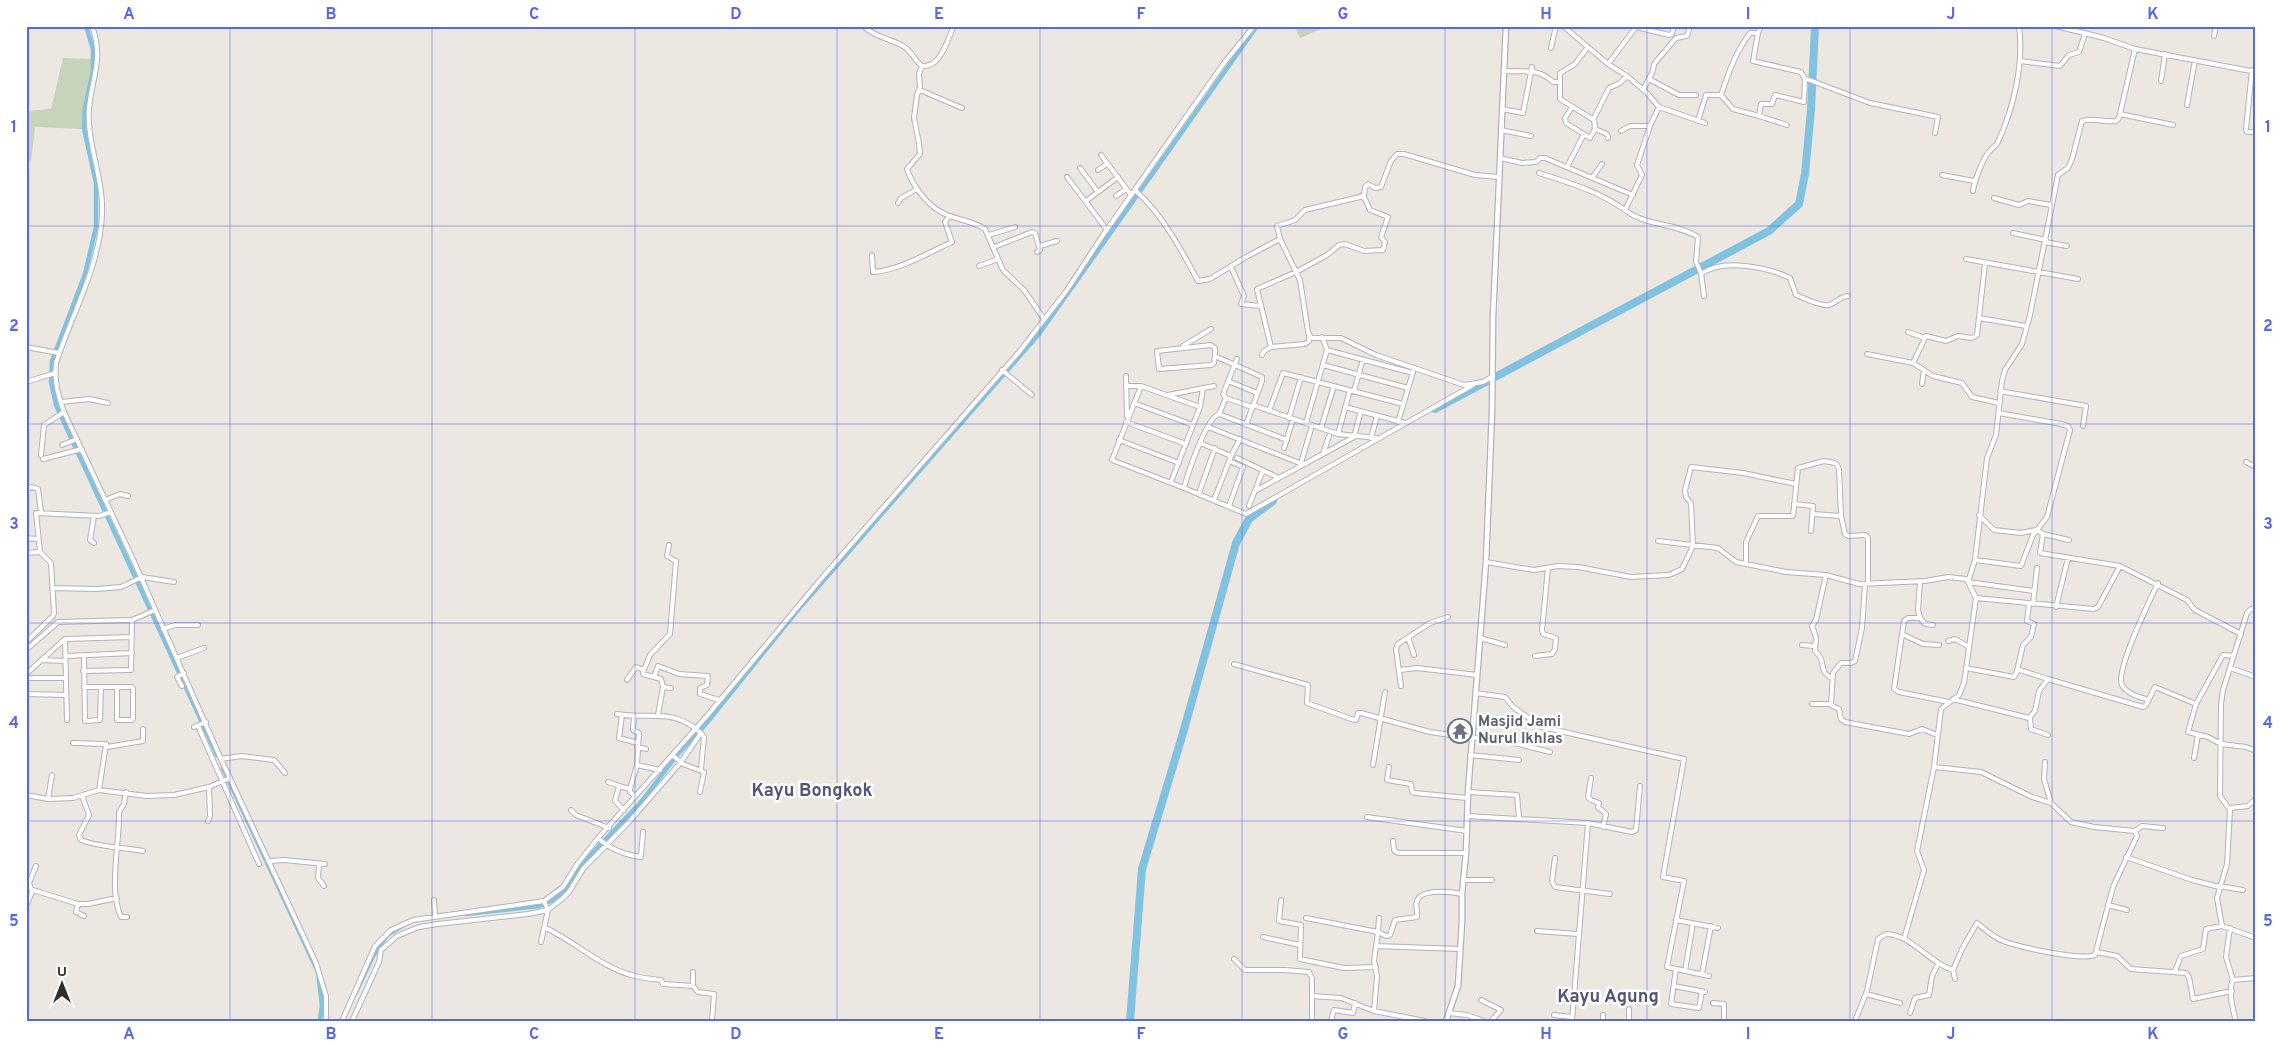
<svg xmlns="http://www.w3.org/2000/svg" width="2282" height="1047" font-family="Overpass,sans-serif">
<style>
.cemetery{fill:#c5d4ba}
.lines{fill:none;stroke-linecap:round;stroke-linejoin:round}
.canal{stroke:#82c2e1;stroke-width:4.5}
.river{stroke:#82c2e1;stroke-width:8}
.minor-casing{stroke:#b1b2bb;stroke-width:6}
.tertiary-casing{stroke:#b1b2bb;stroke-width:7}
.minor{stroke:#fff;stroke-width:4}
.tertiary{stroke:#fff;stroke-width:4.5}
.grid{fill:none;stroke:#5668e4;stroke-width:1;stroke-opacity:0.55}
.labels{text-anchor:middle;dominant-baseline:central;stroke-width:5;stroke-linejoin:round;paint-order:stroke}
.worship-label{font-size:15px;font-weight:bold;fill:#5b616d;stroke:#fff;text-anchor:start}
.quarter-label{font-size:18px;font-weight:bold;fill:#525778;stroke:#fff}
.neatline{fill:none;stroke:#5668e4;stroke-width:2}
.grid-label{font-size:16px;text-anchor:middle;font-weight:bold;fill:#5668e4}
</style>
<rect width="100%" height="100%" fill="#ece8e1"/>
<path class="cemetery" d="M1294 26H1323V28L1300 38Z
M63 58 93 59 82 129 35 127 31 162 26 160 28 111 51 109Z"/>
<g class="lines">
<path class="canal" d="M86 26 93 49V71L85 108 84 129 96 183V227L85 274 52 361 51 382 56 405 217 755
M223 768 318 972 322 1005 320 1021
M466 914 539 906 551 901 563 892 582 864 642 801 677 755 705 725 797 611 1039 334 1257 26
M356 992 373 956 387 935 402 926"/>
<path class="river" d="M1435 409 1769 231 1799 204 1805 174 1811 109 1815 26
M1130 1021 1142 869 1183 733 1236 543 1249 519 1273 501"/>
<defs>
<path id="minor" d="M92 26C104 59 92 77 89 108 86 142 104 179 102 214 100 266 72 314 56 363 54 381 58 395 64 412L132 557 221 759 316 963 326 996V1021
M864 26C870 35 893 40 903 46 912 51 914 60 922 66L919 74 920 87 917 95 914 118 919 143 920 154 907 169C913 186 927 206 945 214 958 220 973 221 985 229L1003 270 1024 290 1044 319
M1563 26 1608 64 1627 76 1647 93 1659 107 1705 123
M2056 26 2104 38 2135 49 2256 72
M1758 33 1753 61 1801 72 1805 79
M2214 36 2216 26
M1588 47 1575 64 1560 73V99L1594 120
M1551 48 1556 26
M2020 61 2060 66 2069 55 2079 52 2085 34
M1608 64 1636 27 1669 35 1672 34 1674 26
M922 66C941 68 947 40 954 26
M2252 70 2246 129 2247 132H2256
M1504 71C1524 72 1539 68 1553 82H1559
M1649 79 1679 95H1696
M2161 81 2165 54
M920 90 962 108
M1643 90 1653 71 1654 64 1676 38 1687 36 1690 26
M1721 95 1733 109 1759 116 1761 104H1772L1775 95 1804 102 1805 79H1807L1870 103 1938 117 1935 133
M2187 105 2195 60
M1572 107 1565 118 1566 123 1590 138 1595 129 1594 118 1609 88 1620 83 1627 76
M1659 107 1650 126 1637 165 1642 175 1625 210C1645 226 1676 223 1698 237L1696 262 1701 273 1704 296
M1502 109 1523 113 1532 67
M2120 114 2173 125
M1759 116 1787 125
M1698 121 1706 95H1721C1729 72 1735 53 1750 33H1758L1761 26
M1595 129 1607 134 1608 138
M1501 130 1531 136
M1621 131 1630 126H1650
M1101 155 1131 195
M1500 158 1522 163 1536 162 1540 158H1545L1633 195
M1567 167 1584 134
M1080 168 1098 192
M1098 170 1107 164
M1539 173C1570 183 1598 191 1625 210
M1942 175 1974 181
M1067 177 1107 230
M1592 178 1602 164
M1135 190C1162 214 1181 249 1198 281L1210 279 1246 257 1280 239 1300 280 1308 332 1311 338H1341L1376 355 1464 385 1483 382 1493 376
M1973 191C1974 182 1982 161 1988 153 1991 149 1995 147 1998 142 2014 107 2024 64 2019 26
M1116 196 1126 189
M1994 198 2019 205 2028 201 2051 205
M1086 201 1118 177
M898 203 901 198 917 189
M2013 233 2046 240
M989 235 1015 227
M1280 239 1277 226 1295 220 1305 210 1364 196 1365 187 1368 184 1375 188 1381 187 1391 161 1397 154H1404L1475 175 1499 177
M2045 242 2067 246
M1040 246 1057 241
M994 247 1032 232 1035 233 1040 250 1037 252
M872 255 873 272C900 270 928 253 952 242L945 222 949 216
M1966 259 2078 279
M979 266 998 259
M1231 267 1244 296 1241 304 1261 306
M1701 274C1723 258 1767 267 1790 278L1796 295C1804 298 1821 307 1829 305 1836 303 1839 297 1848 296
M1979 318 2026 326
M1908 332 1925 338
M1322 337 1327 350 1413 373
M1183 346 1211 329
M26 347 59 353
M1271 347 1305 344 1309 341V335
M1867 354 1913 363 1933 376 1962 383 1972 397 1999 403
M1262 355 1264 351 1271 347 1257 289 1296 272 1327 255 1339 245 1345 244 1364 251 1383 250 1385 242 1381 237 1388 217 1370 210 1365 199 1361 196
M1215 356 1214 363 1211 365 1159 369 1157 351 1211 345 1215 348V356L1262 377V381L1246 425
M1237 359 1223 394 1226 398 1219 414C1206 418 1188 473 1184 488L1246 514 1473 385
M1913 363 1926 336 1946 341 1958 336 1972 338 1977 335 1985 264
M1323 365 1408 388
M1002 370 1032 395
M1126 376 1127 416
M1228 381 1257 393
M26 382 55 373
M1922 384 1924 370
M1126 386H1141L1200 407
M1141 386 1112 460 1184 488
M1354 391 1363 359
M2000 391 2086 406 2083 426
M1168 395 1214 386
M1226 398 1252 407
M61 402 89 399 108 403
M1134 403 1193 425
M1253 405 1338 434 1377 438
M1345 407 1405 423
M1269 411 1283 373 1403 404
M1219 414 1287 440
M1289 418 1301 377
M1126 422 1186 444
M1398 422 1413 372
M1306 423 1327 350
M1208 427 1302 464
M1321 428 1334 386
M1338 434 1350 390
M1371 438 1377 416
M1119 440 1179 463
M1200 443 1231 456
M62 445 77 439
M1284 448 1293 419
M1323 454 1329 436
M41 455 44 425 64 412
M1237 458 1279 478
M43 459 82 449
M1229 461 1243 467 1229 506
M2246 462 2256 467
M1301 463 1311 429
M1171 482 1200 407 1203 388
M26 489 32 487 38 489 41 512
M1257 490 1354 437 1361 411
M1199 493 1215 448
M105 500 120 494 128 496
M1214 500 1231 456 1240 439
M1794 504 1813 506 1811 531
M1249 506 1263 470
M1813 514 1841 516
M1979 515 1994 530 2021 533 2036 530 2043 534 2069 540
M94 516 90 540 94 543
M2043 534 2040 553 2120 566
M26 538 37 539
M1658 541 1718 548 1736 562 1786 572 1826 575 1859 584 1925 581 1948 577 1966 579 1968 582 2034 591
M26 553 40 552
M1975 560 2021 566 2033 535 2047 517 2070 430 2068 426 2061 424 1999 413
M1486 562 1534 570 1558 566 1578 567 1631 577 1669 575 1682 569 1693 546 1691 503 1686 497 1685 490 1691 467 1743 473 1796 484
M1746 563V542L1758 516H1793L1798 468 1824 461 1835 463 1837 465 1839 469 1841 516 1845 534 1848 536 1865 535 1868 538V583
M1826 575 1816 620 1812 626 1816 637 1815 651C1817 653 1819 655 1820 657 1825 667 1820 673 1832 678
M1920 582 1918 610 1920 618 1925 624 1933 625
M1865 584 1862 628 1855 661 1851 663H1841L1833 673 1831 705 1839 709 1841 719 1845 722 1909 734 1922 729 1937 735
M52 588 97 589 121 587 142 577 174 582
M1976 598 2094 609 2098 607 2120 566 2187 600 2195 610 2241 634
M2033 604 2037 568
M2056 607 2068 558
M2256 608 2251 609 2247 613 2223 690 2221 704 2220 796 2230 810 2227 864 2217 898 2222 926 2256 938
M1920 618H1908L1904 621 1894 689 1899 692 1949 702
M163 629 175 625H198
M1902 634 1923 644 1939 645
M1408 637 1414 655
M1480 638 1505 645
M65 639 67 720
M1948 641 1955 639 1969 647
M26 642 53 616 54 613 51 563 40 552 36 513 99 516 111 512
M1802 645 1814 646
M26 650 58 622 132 620 155 610
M84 655 85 721 100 720 101 687
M66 656 132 653
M1535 656 1552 654 1555 649 1556 638 1543 634 1542 630 1548 568
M2234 656 2223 655 2196 704 2188 732 2208 737 2221 744 2246 747 2256 751
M177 658 204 648
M41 660 65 661
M1234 664 1308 685 1307 703 1354 720H1356L1358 713H1361L1430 732 1471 738H1494L1550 752
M1966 668 2014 677 2017 671 2020 670 2048 679
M2230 668 2256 677
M1400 670 1417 668 1477 675
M83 671 131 670 132 620
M2017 671 2023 645 2031 637 2034 624 2027 621 2029 604
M26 674 65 639 132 637
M654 677 658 666 679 674 708 676 707 685 700 688V694L719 700
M26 678H66
M627 680 636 667 644 670
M182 686 177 677 184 673
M1401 686 1396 649 1398 644 1430 623 1448 617
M84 687H132L133 688V718L132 720H117V687
M663 687 661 679 643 674V672L650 655 670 634 676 561 667 556 669 545
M1475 693 1505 697 1513 707 1542 727 1684 759 1663 877 1684 881 1667 967 1709 976
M26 694 66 695
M1953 699 2029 718 2035 711 2039 691 2048 679 2143 707 2146 705 2155 687 2196 704
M2149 700C2139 697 2127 694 2122 685 2115 671 2150 600 2158 583
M1812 704H1830
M622 715 619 738 638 743
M658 715 663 687 671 688
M634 717 633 730 639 733 637 765
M2030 718 2031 729 2048 735
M198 726 259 864
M194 727 206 722
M73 743 106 744 99 790
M107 747 143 741V729
M637 747 646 749
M672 755 683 764 704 772 700 792
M1470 755 1519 760
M2194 758 2198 735
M221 759 241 756 274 760 285 773
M2045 762 2044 779 2051 803
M1373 765 1385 692
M1389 767 1387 780 1411 784 1412 792 1415 793 1467 798
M1934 767 1981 772 2032 797 2051 803 2071 822 2094 827 2135 831
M701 769 704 737 701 733
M1591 778 1588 797 1591 800 1599 803 1598 807 1606 814 1603 827
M608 782 619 786
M630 789 637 765 660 770
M126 792 124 804 119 812C120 842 108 889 121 917H127
M1468 792 1517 795 1519 818
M26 795 48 799 73 798 99 790 147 796 174 795 209 787 230 778
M82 796 89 815 79 835 81 840C101 848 122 847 143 851
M48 799 52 775
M2230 808 2248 806 2256 798
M571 810 576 815 609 828
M624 810 615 801 619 786 630 789V792L635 796
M1468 816 1588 823 1632 832 1636 830 1640 786
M1367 817 1467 831
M208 821 210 816 209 787
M2135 831 2142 826 2163 828
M598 838C610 849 626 855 641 857L643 832
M1393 841 1394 850 1398 853H1466
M2126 857 2192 880 2219 887
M1555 858 1552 881 1555 887 1610 894
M270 861 284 860 325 864
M319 864 318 878 324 886
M1465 880H1492
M2219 886 2243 890
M32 891 29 883 36 866
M434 900 435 916
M1281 900 1279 921 1301 925 1300 959 1344 968 1376 967
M78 904 76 912 84 916
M2108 905 2127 910
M26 906 33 890 78 904H88L117 898
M1306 918 1378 932 1374 961 1377 976 1374 1011 1425 1021
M1379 918 1378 932 1386 936 1390 935 1395 920 1417 917C1418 912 1415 906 1417 901 1421 888 1452 892 1462 894
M1676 920 1718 928
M546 928C575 942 600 966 631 975 640 978 652 979 661 980L663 984 693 986 698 992 714 994 712 1021
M2230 928 2226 957 2233 980C2228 990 2233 1011 2236 1021
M1537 931 1578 934
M1263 937 1300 945
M1904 939 1924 870 1917 851 1934 767 1941 709 1959 695 1964 683 1975 605 1976 598 1968 582 1975 560 1987 458 1996 435 2002 381 2005 370 2022 344 2030 315 2058 175 2068 168 2072 159 2082 121C2093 117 2105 123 2116 121L2119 118 2135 49
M541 942 548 910 544 901
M1376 946 1460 949
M2097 952 2117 956 2131 969 2186 973 2189 977 2193 999 2232 991
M1234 959 1245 970H1285L1309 972 1312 978V1021
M1676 969 1671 1004 1699 1008 1702 991
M1953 970 1962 949 1977 923C1986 930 1993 937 2003 941 2019 947 2081 961 2095 955L2113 887 2137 836 2135 831
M1685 971 1693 923
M2175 971 2181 956 2203 949 2206 929 2222 926
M1702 974 1711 926
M2233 980 2256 978
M693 986V972
M1674 986 1705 992
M1866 994 1900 1003
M1312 996 1341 998 1374 1011
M1481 1000 1501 1010 1491 1021
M1713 1003 1724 1004V1021
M1629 1009V1021
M1449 1013 1467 1015 1484 1021
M1910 1013 1915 998 1929 995 1932 976 1938 964
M1554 1015 1572 1017
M1603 1015V1021
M342 1021 375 946 391 930 413 920 544 901 563 887 578 863 598 838 706 717 820 580 1019 352 1067 290 1103 235 1162 151 1224 63 1254 26
M352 1021 379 962 381 950 397 936 419 927 438 924 528 914 548 910 562 899 569 892 583 869 629 822 681 762 701 733C672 707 652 720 617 714
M1331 1021 1334 1010 1353 1013 1355 1003
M1572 1021 1588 823
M1855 1021 1867 991 1878 939 1886 934C1911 934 1929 963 1953 970L1955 979"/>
<path id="tertiary" d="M1446 1021 1458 986 1462 922V894L1466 853 1468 792 1486 562 1492 412 1493 317 1506 26"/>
</defs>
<use href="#minor" class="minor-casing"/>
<use href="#tertiary" class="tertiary-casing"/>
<use href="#minor" class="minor"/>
<use href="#tertiary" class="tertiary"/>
</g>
<path class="grid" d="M230 26V1021M432 26V1021M635 26V1021M837 26V1021M1040 26V1021M1242 26V1021M1445 26V1021M1647 26V1021M1850 26V1021M2052 26V1021M26 226H2256M26 424H2256M26 623H2256M26 821H2256"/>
<defs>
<symbol id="temple-ring" viewBox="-11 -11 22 22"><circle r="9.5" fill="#fff" stroke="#6b7280" stroke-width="1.5"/><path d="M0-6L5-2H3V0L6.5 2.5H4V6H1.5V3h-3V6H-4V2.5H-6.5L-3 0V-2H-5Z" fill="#6b7280"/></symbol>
</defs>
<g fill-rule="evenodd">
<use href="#temple-ring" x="1446" y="717" width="28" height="28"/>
</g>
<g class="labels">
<g class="worship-label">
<text x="1478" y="722">Masjid Jami<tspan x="1478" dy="17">Nurul Ikhlas</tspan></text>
</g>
<g class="quarter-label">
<text x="812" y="791">Kayu Bongkok</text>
<text x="1608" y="997">Kayu Agung</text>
</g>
</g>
<rect width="2282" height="1047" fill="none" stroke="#ffffff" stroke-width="55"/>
<g transform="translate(62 984)" stroke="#ffffff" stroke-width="4" paint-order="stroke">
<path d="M0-4L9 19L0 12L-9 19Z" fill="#2d2d2d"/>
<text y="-8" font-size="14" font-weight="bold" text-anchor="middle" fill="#2d2d2d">U</text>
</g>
<rect x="28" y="28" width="2226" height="992" class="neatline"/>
<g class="grid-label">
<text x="129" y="19">A</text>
<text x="331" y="19">B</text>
<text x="534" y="19">C</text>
<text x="736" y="19">D</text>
<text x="939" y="19">E</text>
<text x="1141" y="19">F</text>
<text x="1343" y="19">G</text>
<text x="1546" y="19">H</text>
<text x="1748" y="19">I</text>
<text x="1951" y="19">J</text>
<text x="2153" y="19">K</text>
<text x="14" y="132">1</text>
<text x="2268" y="132">1</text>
<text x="14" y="331">2</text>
<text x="2268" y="331">2</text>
<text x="14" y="529">3</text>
<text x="2268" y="529">3</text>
<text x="14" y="728">4</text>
<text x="2268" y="728">4</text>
<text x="14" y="926">5</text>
<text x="2268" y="926">5</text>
<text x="129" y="1039">A</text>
<text x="331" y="1039">B</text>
<text x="534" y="1039">C</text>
<text x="736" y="1039">D</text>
<text x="939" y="1039">E</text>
<text x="1141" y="1039">F</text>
<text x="1343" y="1039">G</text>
<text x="1546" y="1039">H</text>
<text x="1748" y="1039">I</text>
<text x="1951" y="1039">J</text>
<text x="2153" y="1039">K</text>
</g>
</svg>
